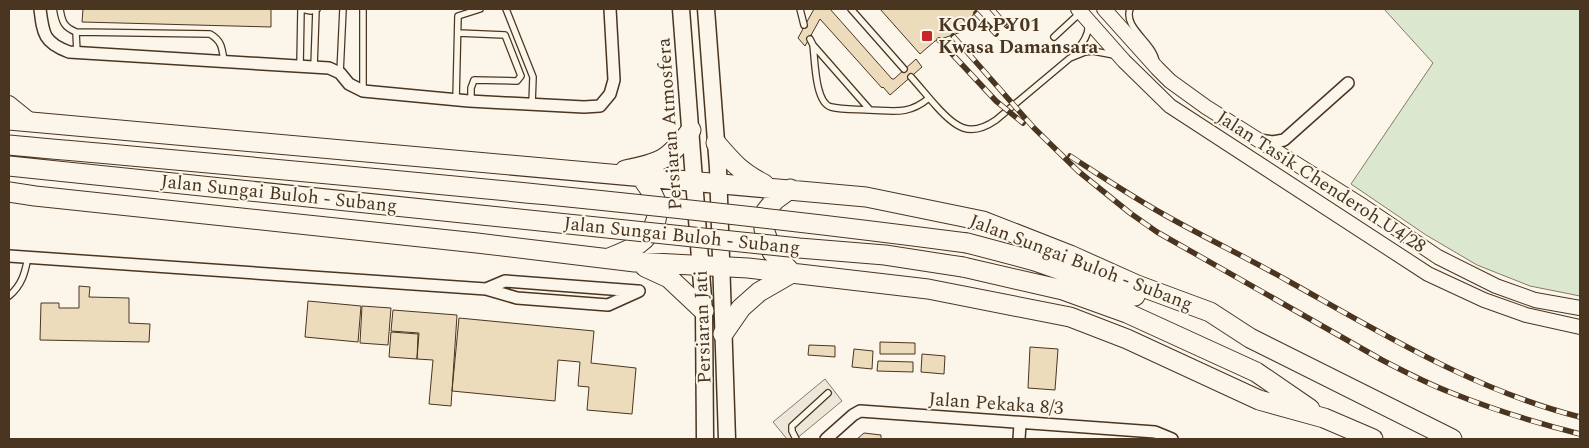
<svg xmlns="http://www.w3.org/2000/svg" width="1589" height="448" font-family="Spectral,serif">
<style>
.green{fill:#dce7d0;stroke:#887966}
.parking{fill:#ede7d9;stroke:#887966}
.building{fill:#ecdcbc;stroke:#4a3520}
.lines{fill:none;stroke-linecap:round;stroke-linejoin:round}
.service-casing{stroke:#4a3520;stroke-width:8}
.minor-casing{stroke:#4a3520;stroke-width:14}
.tertiary-casing{stroke:#4a3520;stroke-width:16}
.secondary-casing{stroke:#4a3520;stroke-width:19}
.trunk-casing{stroke:#4a3520;stroke-width:21}
.service{stroke:#fbf6e9;stroke-width:5.5}
.minor{stroke:#fbf6e9;stroke-width:11}
.tertiary{stroke:#fbf6e9;stroke-width:14}
.secondary{stroke:#fbf6e9;stroke-width:16}
.trunk{stroke:#fbf6e9;stroke-width:19}
.rail-casing{stroke:#4a3520;stroke-width:5.5}
.rail{stroke:#fbf6e9;stroke-width:4;stroke-dasharray:11;stroke-linecap:butt}
.trunk-bridge-casing{stroke:#4a3520;stroke-width:21;stroke-linecap:butt}
.trunk-bridge{stroke:#fbf6e9;stroke-width:19}
.poi-dot{fill:#c62828;stroke:#fbf6e9;stroke-width:2}
.labels{text-anchor:middle;dominant-baseline:central;stroke-width:4;stroke-linejoin:round;paint-order:stroke}
.poi-label{font-size:19px;font-weight:bold;fill:#4a3520;stroke:#fbf6e9;text-anchor:start}
.street-label{font-size:19px;fill:#4a3520;stroke:#fbf6e9}
</style>
<rect width="100%" height="100%" fill="#fbf6e9"/>
<path class="green" d="M1384 9H1580V296L1530 286 1477 265 1426 235 1351 184 1433 63Z"/>
<path class="parking" d="M825 379 842 401 796 439H787L773 422Z"/>
<path class="building" d="M83 9H271V27L82 22Z
M814 9H830L892 79H894L916 59 922 67 890 95 883 87 882 88 820 19 805 46 798 38Z
M880 9H976L967 27 964 31 935 41 920 54Z
M79 286 90 287 89 297 129 298V323L150 324 149 342 40 340 41 303H59V308H79Z
M308 301 361 306 358 342 305 337Z
M362 306 391 308 388 345 360 343Z
M393 310 457 315 451 406 429 404 433 360 417 359 419 333 391 331Z
M459 318 594 331 591 363 636 368 632 414 587 410 589 387 578 386 580 362 558 360 555 401 452 391Z
M391 332 418 334 417 359 389 357Z
M880 342 915 343V354H880Z
M809 345 835 346V357L808 355Z
M1030 347 1058 349 1055 390 1028 388Z
M854 349 873 351 872 369 852 367Z
M922 354 945 356 944 374 921 372Z
M878 361 913 362V372L877 371Z
M864 433 881 435V439H857Z"/>
<g class="lines">
<defs>
<path id="service" d="M60 9C62 22 64 27 76 32L210 34C222 41 222 48 224 61
M301 9 311 11 317 9
M363 9V91
M506 9 533 77 532 104
M800 9 804 25
M851 9 904 69
M1130 9C1123 28 1154 43 1156 62
M76 32 77 53
M458 33 505 35 521 76 517 81 474 80 471 88V101
M1054 37 1081 12
M810 39 813 45 870 110C894 111 909 115 929 98
M813 45C815 60 815 103 831 107 843 110 858 109 870 110
M1072 57C1079 47 1090 36 1088 24
M300 66 301 9
M314 67 316 10
M340 73 343 9
M911 77C920 87 928 97 937 107 956 128 970 138 996 120L1070 58 1085 52 1093 51 1114 55
M456 100 458 16 480 9
M9 296C22 285 25 273 28 257
M796 439 792 431V426L828 393"/>
<path id="minor" d="M40 9C43 34 44 43 69 52L329 68 340 73 349 84 363 91 469 101 584 107 600 106 610 94 614 80 610 9
M1259 140 1273 142 1284 140 1348 83
M9 256 486 289 517 298 608 305 639 291
M486 289 505 281 637 291
M826 439 853 415 860 411 1155 432 1172 439
M1019 439 1020 424"/>
<path id="tertiary" d="M1078 9 1124 61 1170 106 1428 274 1484 300 1526 315 1580 327
M1104 9 1157 68 1170 81 1206 107 1363 206 1438 257 1496 286 1535 300 1580 308
M9 103 30 120"/>
<path id="secondary" d="M681 9 704 311 705 439
M706 9 718 168 727 439"/>
<path id="trunk" d="M9 120 866 197 983 221 1070 255 1137 285 1210 312 1250 338 1452 439
M716 143C733 163 741 172 764 184
M625 170C661 163 668 160 691 130
M790 189 775 200 766 211 764 229 772 252 792 273
M9 192 35 196 477 243 635 262 748 268 928 289 1070 317 1127 339 1259 400 1324 418 1373 439
M967 243 1035 261 1135 296
M609 258C630 250 649 243 656 220 658 213 658 205 654 197 651 190 646 184 641 177
M645 267 669 278 704 311
M963 267 1063 290 1127 313 1256 372 1310 409
M723 334 741 308 759 292 792 273"/>
</defs>
<use href="#service" class="service-casing"/>
<use href="#minor" class="minor-casing"/>
<use href="#tertiary" class="tertiary-casing"/>
<use href="#secondary" class="secondary-casing"/>
<use href="#trunk" class="trunk-casing"/>
<use href="#service" class="service"/>
<use href="#minor" class="minor"/>
<use href="#tertiary" class="tertiary"/>
<use href="#secondary" class="secondary"/>
<use href="#trunk" class="trunk"/>
<defs>
<path id="rail" d="M992 9 1007 26
M976 13 996 34
M953 36 1034 128 1078 171 1130 213 1157 232 1382 360C1405 372 1428 384 1452 393 1494 410 1537 423 1580 434
M939 40 996 101 1023 123
M1070 156C1101 176 1131 196 1163 214 1205 238 1248 258 1290 282 1383 334 1476 391 1580 417"/>
</defs>
<use href="#rail" class="rail-casing"/>
<use href="#rail" class="rail"/>
<defs>
<path id="trunk-bridge" d="M9 145C328 174 648 201 967 243
M9 166 799 248 885 255 963 267"/>
</defs>
<use href="#trunk-bridge" class="trunk-bridge-casing"/>
<use href="#trunk-bridge" class="trunk-bridge"/>
</g>
<rect class="poi-dot" x="921" y="30" width="12" height="12" rx="2.5"/>
<g class="labels">
<g class="poi-label">
<text x="938" y="25">KG04 PY01<tspan x="938" dy="22">Kwasa Damansara</tspan></text>
</g>
<g class="street-label">
<text transform="translate(670 124) rotate(-94)">Persiaran Atmosfera</text>
<text transform="translate(1321 182) rotate(33)">Jalan Tasik Chenderoh U4/28</text>
<text transform="translate(279 194) rotate(6)">Jalan Sungai Buloh - Subang</text>
<text transform="translate(682 236) rotate(6)">Jalan Sungai Buloh - Subang</text>
<text transform="translate(1081 263) rotate(21)">Jalan Sungai Buloh - Subang</text>
<text transform="translate(703 327) rotate(-92)">Persiaran Jati</text>
<text transform="translate(996 404) rotate(4)">Jalan Pekaka 8/3</text>
</g>
</g>
<rect width="1589" height="448" fill="none" stroke="#4a3520" stroke-width="20"/>
</svg>
